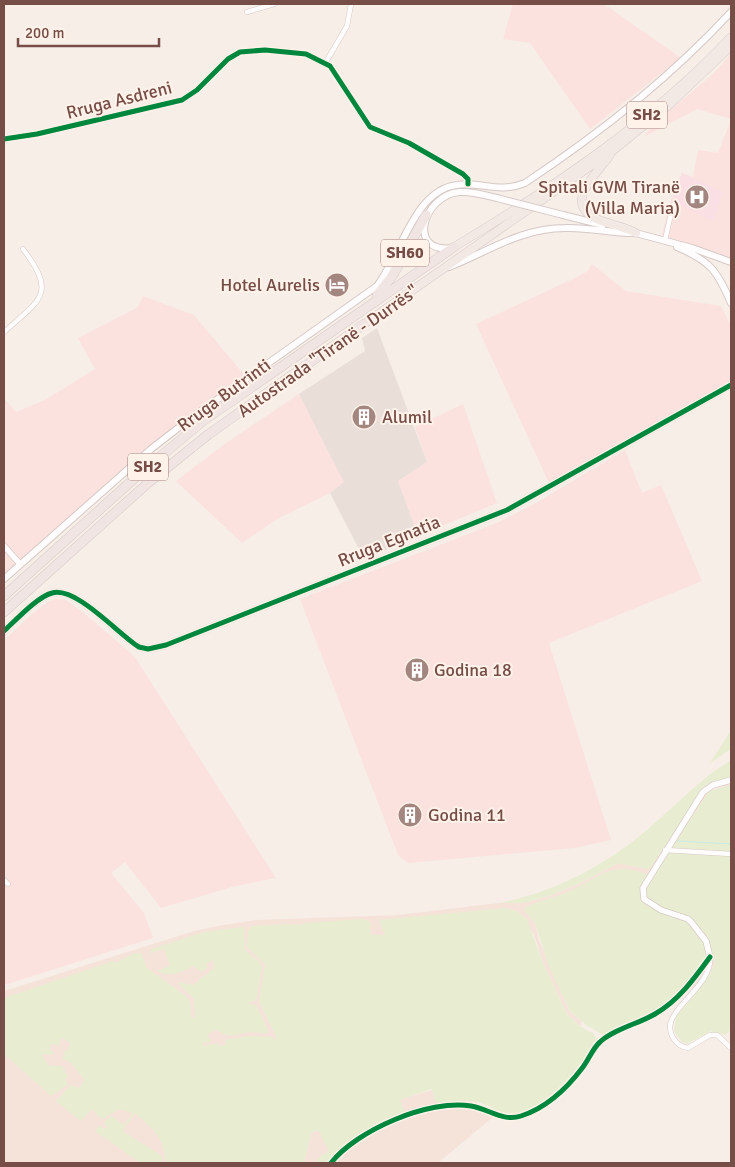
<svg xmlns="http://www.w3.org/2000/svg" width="735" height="1167" font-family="Signika,sans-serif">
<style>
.residential{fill:#f5e3d9}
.commercial{fill:#fbe2de}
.industrial{fill:#eaded9}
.medical{fill:#fae0e4}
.green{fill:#e8edd1}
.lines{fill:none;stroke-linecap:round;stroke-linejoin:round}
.stream{stroke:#c9eae6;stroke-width:1}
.minor-casing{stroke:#d6cac5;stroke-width:5.5}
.tertiary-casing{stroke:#d6cac5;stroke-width:7}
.secondary-casing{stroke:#d6c9c5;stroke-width:8}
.trunk-casing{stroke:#d8cbc8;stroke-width:9}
.motorway-casing{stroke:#d8cbc8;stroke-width:10}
.minor{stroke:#fefcfc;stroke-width:4.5}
.tertiary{stroke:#fefcfc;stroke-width:5.5}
.secondary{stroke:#fefcfc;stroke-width:6}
.trunk{stroke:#f2e8e4;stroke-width:8}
.motorway{stroke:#f1e5e3;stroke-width:9}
.secondary-bridge-casing{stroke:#d6c9c5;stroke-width:8;stroke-linecap:butt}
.secondary-bridge{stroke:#fefcfc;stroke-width:6}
.cycleway-casing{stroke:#fff2e9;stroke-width:8}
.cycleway{stroke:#00873e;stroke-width:5}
.labels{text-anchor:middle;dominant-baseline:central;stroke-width:4;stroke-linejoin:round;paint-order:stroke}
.shield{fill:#fff2e9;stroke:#9f7f78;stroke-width:1}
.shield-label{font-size:16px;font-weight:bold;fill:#764e47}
.street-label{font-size:18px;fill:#764e47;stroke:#fff2e9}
.poi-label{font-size:18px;fill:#764e47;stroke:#fff2e9;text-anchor:start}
</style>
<rect width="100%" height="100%" fill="#f7eee8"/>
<path class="residential" d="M731 778V785L713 789 731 987 680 1011 678 1009 698 979 675 1005 532 911 539 940 566 1003 570 1011 582 1022 580 1026 567 1014 543 963 534 935 518 912 506 908 456 914 238 1163H4V991L194 931 217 926 256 920 397 915 499 903H523L549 896 582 882 618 863 648 869 702 790 710 783Z
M452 1084 493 1117 438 1163H304L311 1133 378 1106Z"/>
<path class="commercial" d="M513 4H604L681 58 590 129 530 43 503 39Z
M731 54V119L697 109 644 137 652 125 712 75Z
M731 120V262L661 239 669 206 682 173 693 177 698 150 718 153Z
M592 264 626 291 721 306 731 326V380L599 457 549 483 476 324 575 278 588 271Z
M143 296 194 315 247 378 191 418 4 579V398L16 412 45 400 95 369 78 338 138 307Z
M299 394 345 482 330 493 279 518 242 543 176 481 226 443Z
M463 404 497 503 418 536 398 481 427 462 415 427Z
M625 450 642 493 661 485 702 581 549 643 611 840 574 848 408 863 398 855 300 599 499 522 534 504Z
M56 599 66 600 84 613 135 657 276 878 232 887 161 908 125 862 111 873 144 913 153 938 4 985V640L33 613 48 602Z"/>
<path class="industrial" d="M377 328 427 462 398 481 418 536 364 559 330 493 344 482 299 394 365 351 362 338Z"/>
<path class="medical" d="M682 173 723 192 713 221 671 201Z"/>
<path class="green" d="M731 730V749L710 763Z
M731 760V778L710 783 702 790 651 867 648 869 618 863 582 882 549 896 523 903H499C557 892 614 861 657 821 682 799 703 777 731 760Z
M731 785V1030L725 1035 711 1031 687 1044 681 1041 674 1031 676 1016 715 965 714 955H708L685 987 654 1014 603 1035 586 1025 570 1011 549 967 535 923 524 910 527 906C541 901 555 897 568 892 601 877 614 858 652 877L709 791Z
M506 908 518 912 527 919 543 963 567 1014 580 1026 594 1034 597 1040C587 1066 536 1121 506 1115 499 1114 492 1107 486 1105 470 1098 452 1101 437 1105L431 1089 400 1100 405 1113C377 1126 348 1138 329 1163H316L318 1158 329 1151 318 1130 311 1133 304 1163H166C163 1136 155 1131 135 1113L122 1131 162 1156V1163H141L95 1131 100 1125 103 1129 107 1127 104 1122 112 1116 124 1125 133 1113 119 1109 102 1119 92 1109 81 1121 56 1101 71 1085 79 1088 85 1080 71 1063 63 1059 64 1052 68 1050 70 1042 61 1038 59 1045 51 1044 50 1050 53 1051 52 1055 41 1054 49 1066H62L68 1077 65 1079 68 1084 51 1096 4 1054V998L113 961 115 963C124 960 130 952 141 953L147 968 186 996 190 1002 191 1017 195 1018 194 999 177 982 193 985 214 968 213 959 206 964 208 967 202 972 193 966C179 973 171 978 157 971L170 966 164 949 150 953 152 949 204 932 244 927 245 950 259 961 262 967 256 1000 246 1004 256 1005 268 1030 267 1033C261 1033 255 1032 250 1032 236 1034 229 1039 217 1030L207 1034 211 1042 202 1043 203 1046 219 1043 220 1046 226 1045 225 1040 249 1036 271 1037 274 1040 277 1038 259 1002 265 964 247 947 248 930 252 926 286 924 302 925 304 923 362 919 370 921 371 935H385L379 920Z"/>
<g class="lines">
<path class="stream" d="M678 841 731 844"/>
<defs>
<path id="minor" d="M247 12 274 4
M326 62 347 26 351 4
M665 240 673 205
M4 332C41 299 57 294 23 249
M665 850 731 854
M4 880 8 884
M710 957C713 980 679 1002 672 1019 666 1032 675 1046 688 1048L710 1035H717L731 1048"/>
<path id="tertiary" d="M4 139 37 134 182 100 197 90 228 59 240 52 265 50 306 54 330 66 370 127 409 143 463 174 468 179V184
M4 546 20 564
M331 1163C357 1130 429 1099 471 1106 489 1109 503 1122 521 1116 546 1108 568 1087 583 1067 589 1059 593 1048 600 1042 614 1029 638 1024 655 1014 678 1001 694 979 710 957L706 941 692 923 688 919 661 910 644 899 643 888 703 792 713 785 731 780"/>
<path id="secondary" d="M563 215 603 225
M632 232 692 248 731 262
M677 247C710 261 717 270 731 303
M452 248C407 254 422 196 459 192 472 191 485 195 497 198
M449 267C487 252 521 228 565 228 588 227 611 233 634 233
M4 579 151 449 191 418 377 286C401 255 414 190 457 185 482 181 498 194 525 183 599 134 670 78 731 12
M4 631C16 620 37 597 52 593 76 586 118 634 139 647L148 649 166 645 507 510 731 385"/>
<path id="trunk" d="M610 155C598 173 560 204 599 220 611 225 624 226 636 233
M454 247C554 187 651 122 731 37
M364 324 615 149 669 105 731 46"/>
<path id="motorway" d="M377 295 393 275 426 215
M4 596 137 476 203 421 454 247
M4 612 148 483 209 434 364 324"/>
</defs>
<use href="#minor" class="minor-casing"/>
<use href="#tertiary" class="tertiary-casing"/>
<use href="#secondary" class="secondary-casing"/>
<use href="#trunk" class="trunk-casing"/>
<use href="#motorway" class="motorway-casing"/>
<use href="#minor" class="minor"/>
<use href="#tertiary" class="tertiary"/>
<use href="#secondary" class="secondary"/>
<use href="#trunk" class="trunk"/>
<use href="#motorway" class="motorway"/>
<defs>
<path id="secondary-bridge" d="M497 198 563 215"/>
</defs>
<use href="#secondary-bridge" class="secondary-bridge-casing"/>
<use href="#secondary-bridge" class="secondary-bridge"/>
<defs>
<path id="cycleway" d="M4 139 37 134 182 100 197 90 228 59 240 52 265 50 306 54 330 66 370 127 409 143 463 174 468 179V184
M4 631C16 620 37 597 52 593 76 586 118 634 139 647L148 649 166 645 507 510 731 385
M331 1163C357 1130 429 1099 471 1106 489 1109 503 1122 521 1116 546 1108 568 1087 583 1067 589 1059 593 1048 600 1042 614 1029 638 1024 655 1014 678 1001 694 979 710 957"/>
</defs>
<use href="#cycleway" class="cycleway-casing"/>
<use href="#cycleway" class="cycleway"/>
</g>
<defs>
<symbol id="hospital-disc" viewBox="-11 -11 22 22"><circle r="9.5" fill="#a3867f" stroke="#fff2e9"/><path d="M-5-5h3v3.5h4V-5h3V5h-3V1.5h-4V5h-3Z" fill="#fff"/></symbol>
<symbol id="hotel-disc" viewBox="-11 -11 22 22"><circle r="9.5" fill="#a3867f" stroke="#fff2e9"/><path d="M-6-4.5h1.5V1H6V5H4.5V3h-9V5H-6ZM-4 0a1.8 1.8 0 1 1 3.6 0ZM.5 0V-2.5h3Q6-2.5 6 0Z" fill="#fff"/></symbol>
<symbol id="building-disc" viewBox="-11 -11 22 22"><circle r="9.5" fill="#a3867f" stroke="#fff2e9"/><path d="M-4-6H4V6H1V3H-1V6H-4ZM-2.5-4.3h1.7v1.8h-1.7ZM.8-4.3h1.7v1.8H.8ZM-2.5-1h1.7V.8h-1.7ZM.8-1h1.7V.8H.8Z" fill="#fff"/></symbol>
</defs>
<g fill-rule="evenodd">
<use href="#hospital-disc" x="683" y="183" width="28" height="28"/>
<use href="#hotel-disc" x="323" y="271" width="28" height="28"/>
<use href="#building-disc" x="350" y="403" width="28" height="28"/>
<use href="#building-disc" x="403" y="656" width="28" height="28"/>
<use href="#building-disc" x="396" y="801" width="28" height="28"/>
</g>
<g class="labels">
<g class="shield">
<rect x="627" y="101.5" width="40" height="27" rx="4"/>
<rect x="381" y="239.5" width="48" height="27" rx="4"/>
<rect x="128" y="453.5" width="40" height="27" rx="4"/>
</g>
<g class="shield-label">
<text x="647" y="115">SH2</text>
<text x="405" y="253">SH60</text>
<text x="148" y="467">SH2</text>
</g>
<g class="street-label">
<text transform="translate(119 100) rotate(-14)">Rruga Asdreni</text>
<text transform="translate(328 351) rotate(-35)">Autostrada "Tiranë - Durrës"</text>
<text transform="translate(224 395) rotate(-36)">Rruga Butrinti</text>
<text transform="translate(389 541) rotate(-22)">Rruga Egnatia</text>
</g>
<g class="poi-label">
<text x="680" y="187" text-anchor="end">Spitali GVM Tiranë<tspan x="680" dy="21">(Villa Maria)</tspan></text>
<text x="320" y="285" text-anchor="end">Hotel Aurelis</text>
<text x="382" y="417">Alumil</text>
<text x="434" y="670">Godina 18</text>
<text x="428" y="815">Godina 11</text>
</g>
</g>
<rect width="735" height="1167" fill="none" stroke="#764e47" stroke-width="10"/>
<path d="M18 38v8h141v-8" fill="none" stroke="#764e47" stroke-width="2.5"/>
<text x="25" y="38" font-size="15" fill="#764e47" stroke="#fff2e9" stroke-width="4" paint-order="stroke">200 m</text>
</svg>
